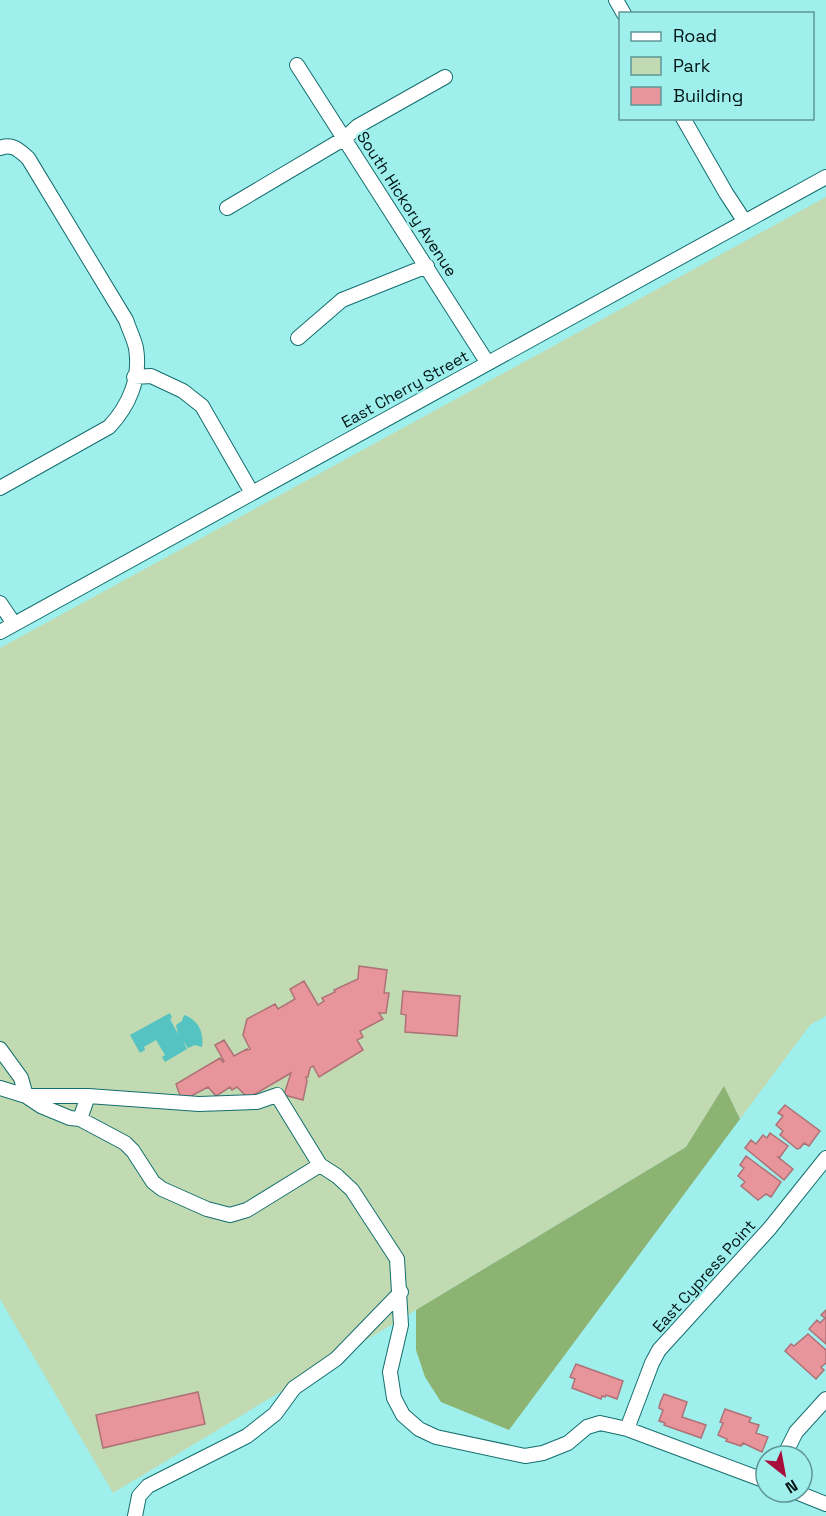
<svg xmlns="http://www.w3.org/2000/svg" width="826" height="1516" font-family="'Space Grotesk',sans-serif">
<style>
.green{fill:#c1dab2}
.forest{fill:#8cb372}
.water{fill:#55c3c1}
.building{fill:#e7949b;stroke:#ae7176;stroke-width:1.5}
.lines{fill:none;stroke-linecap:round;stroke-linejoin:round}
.minor-casing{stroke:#156e6e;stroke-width:16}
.minor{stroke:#fff;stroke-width:14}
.labels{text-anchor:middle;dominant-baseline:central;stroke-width:4.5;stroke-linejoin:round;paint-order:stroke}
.street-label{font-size:16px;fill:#001414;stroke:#9fefed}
</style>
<rect width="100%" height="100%" fill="#9fefed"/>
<path class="green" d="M826 197V1016L810 1025 740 1119 724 1087 686 1147 113 1493 0 1299V648Z"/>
<path class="forest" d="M724 1086 740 1119 509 1430 441 1402 425 1377 416 1350V1310L686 1147Z"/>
<path class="water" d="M170 1013 172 1018 170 1019 178 1034 176 1025 182 1021 184 1015C199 1020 204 1033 202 1047L195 1045 188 1048 183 1041 187 1049 165 1062 162 1057 165 1055 156 1040 144 1047 145 1050 140 1053 130 1035Z"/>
<path class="building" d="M359 966 387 970 384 993H389L386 1013H379L383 1019 360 1031 363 1037 357 1040 363 1050 319 1077 313 1066 310 1068 308 1077H306L307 1081 303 1100 284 1095 291 1073 248 1098 237 1087 232 1090 230 1087 216 1096 208 1087 182 1101 176 1084 220 1058 223 1062 224 1061 215 1045 224 1040 234 1056 247 1049V1050L250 1049 243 1035 247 1019 275 1004 278 1009 295 999 290 989 304 981 318 1005 324 1001 322 998 335 992 334 990 358 979Z
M403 991 460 996 457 1036 405 1032 406 1015 401 1014Z
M785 1105 820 1131 809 1146 804 1143 800 1148 797 1149 780 1135 783 1131 776 1125 783 1116 778 1113Z
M770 1133 788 1146 780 1157H778L793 1169 784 1180 745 1148 751 1140 756 1144 763 1135 767 1138Z
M746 1156 781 1182 771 1197 766 1194 758 1200 741 1186 745 1182 738 1176 744 1168 740 1165Z
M826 1310V1344L809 1329 817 1320 820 1323 825 1318 821 1315Z
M808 1334 826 1350V1363L821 1367 824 1370 816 1379 785 1351 791 1344 794 1346Z
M576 1364 623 1381 617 1399 606 1395 605 1397 602 1396 601 1399 572 1388 575 1379 570 1377Z
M198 1392 205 1424 103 1448 96 1415Z
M664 1394 687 1402 682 1417 706 1425 701 1438 664 1425 665 1423 659 1421 663 1410 659 1408 660 1403Z
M725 1409 751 1418 749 1422 759 1425 756 1433 768 1437 762 1452 743 1443 741 1446 726 1441 727 1439 718 1435 723 1423 720 1422Z"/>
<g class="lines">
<defs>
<path id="minor" d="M616 0 624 14
M297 65 487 362
M683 118 726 193 745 222
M0 148C12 143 19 150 28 158L126 320C129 329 134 339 136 348 141 378 129 406 109 427L0 488
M227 208 345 138 358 126 445 77
M298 338 342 300 427 266
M134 377 151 376 183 391 202 406 252 493
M0 603 14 624
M0 632 826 177
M0 1049 21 1078 26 1096
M0 1088 26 1096 41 1106 70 1118 80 1119 125 1143 133 1151 153 1182 162 1189 207 1209 230 1215 247 1210 320 1165 277 1095 257 1102 199 1104 88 1096 80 1119
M26 1096H88
M320 1165 337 1176 352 1190 397 1259 401 1325 390 1372 394 1398 403 1415 419 1429 436 1437 525 1456 543 1453 568 1443 587 1427 600 1423 627 1429 766 1481
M627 1429 652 1363 659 1350 770 1228 826 1158
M784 1456 796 1432 826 1399
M796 1492 826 1504
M135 1516 139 1496 148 1486 247 1436 275 1414 294 1388 336 1359 401 1292"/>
</defs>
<use href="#minor" class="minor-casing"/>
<use href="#minor" class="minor"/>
</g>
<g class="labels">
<g class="street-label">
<text transform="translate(407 204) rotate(57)">South Hickory Avenue</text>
<text transform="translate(405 389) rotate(-29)">East Cherry Street</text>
<text transform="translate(704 1276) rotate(-48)">East Cypress Point</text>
</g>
</g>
<rect x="619" y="12" width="195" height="108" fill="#9fefed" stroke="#5f9796" stroke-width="1.5"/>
<rect x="631" y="32" width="30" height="9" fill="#ffffff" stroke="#5f9796" stroke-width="1.5"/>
<text x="673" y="42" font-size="18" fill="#001414">Road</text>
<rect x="631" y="57" width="30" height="18" fill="#c1dab2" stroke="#5f9796" stroke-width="1.5"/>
<text x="673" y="72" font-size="18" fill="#001414">Park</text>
<rect x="631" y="87" width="30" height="18" fill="#e7949b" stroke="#5f9796" stroke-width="1.5"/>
<text x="673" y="102" font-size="18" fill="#001414">Building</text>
<g transform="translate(784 1474) rotate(149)"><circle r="28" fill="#9fefed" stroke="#5f9796" stroke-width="1.5"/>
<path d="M0-4.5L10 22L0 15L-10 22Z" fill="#a70e3b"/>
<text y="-9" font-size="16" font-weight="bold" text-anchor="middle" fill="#001414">N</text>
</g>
</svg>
